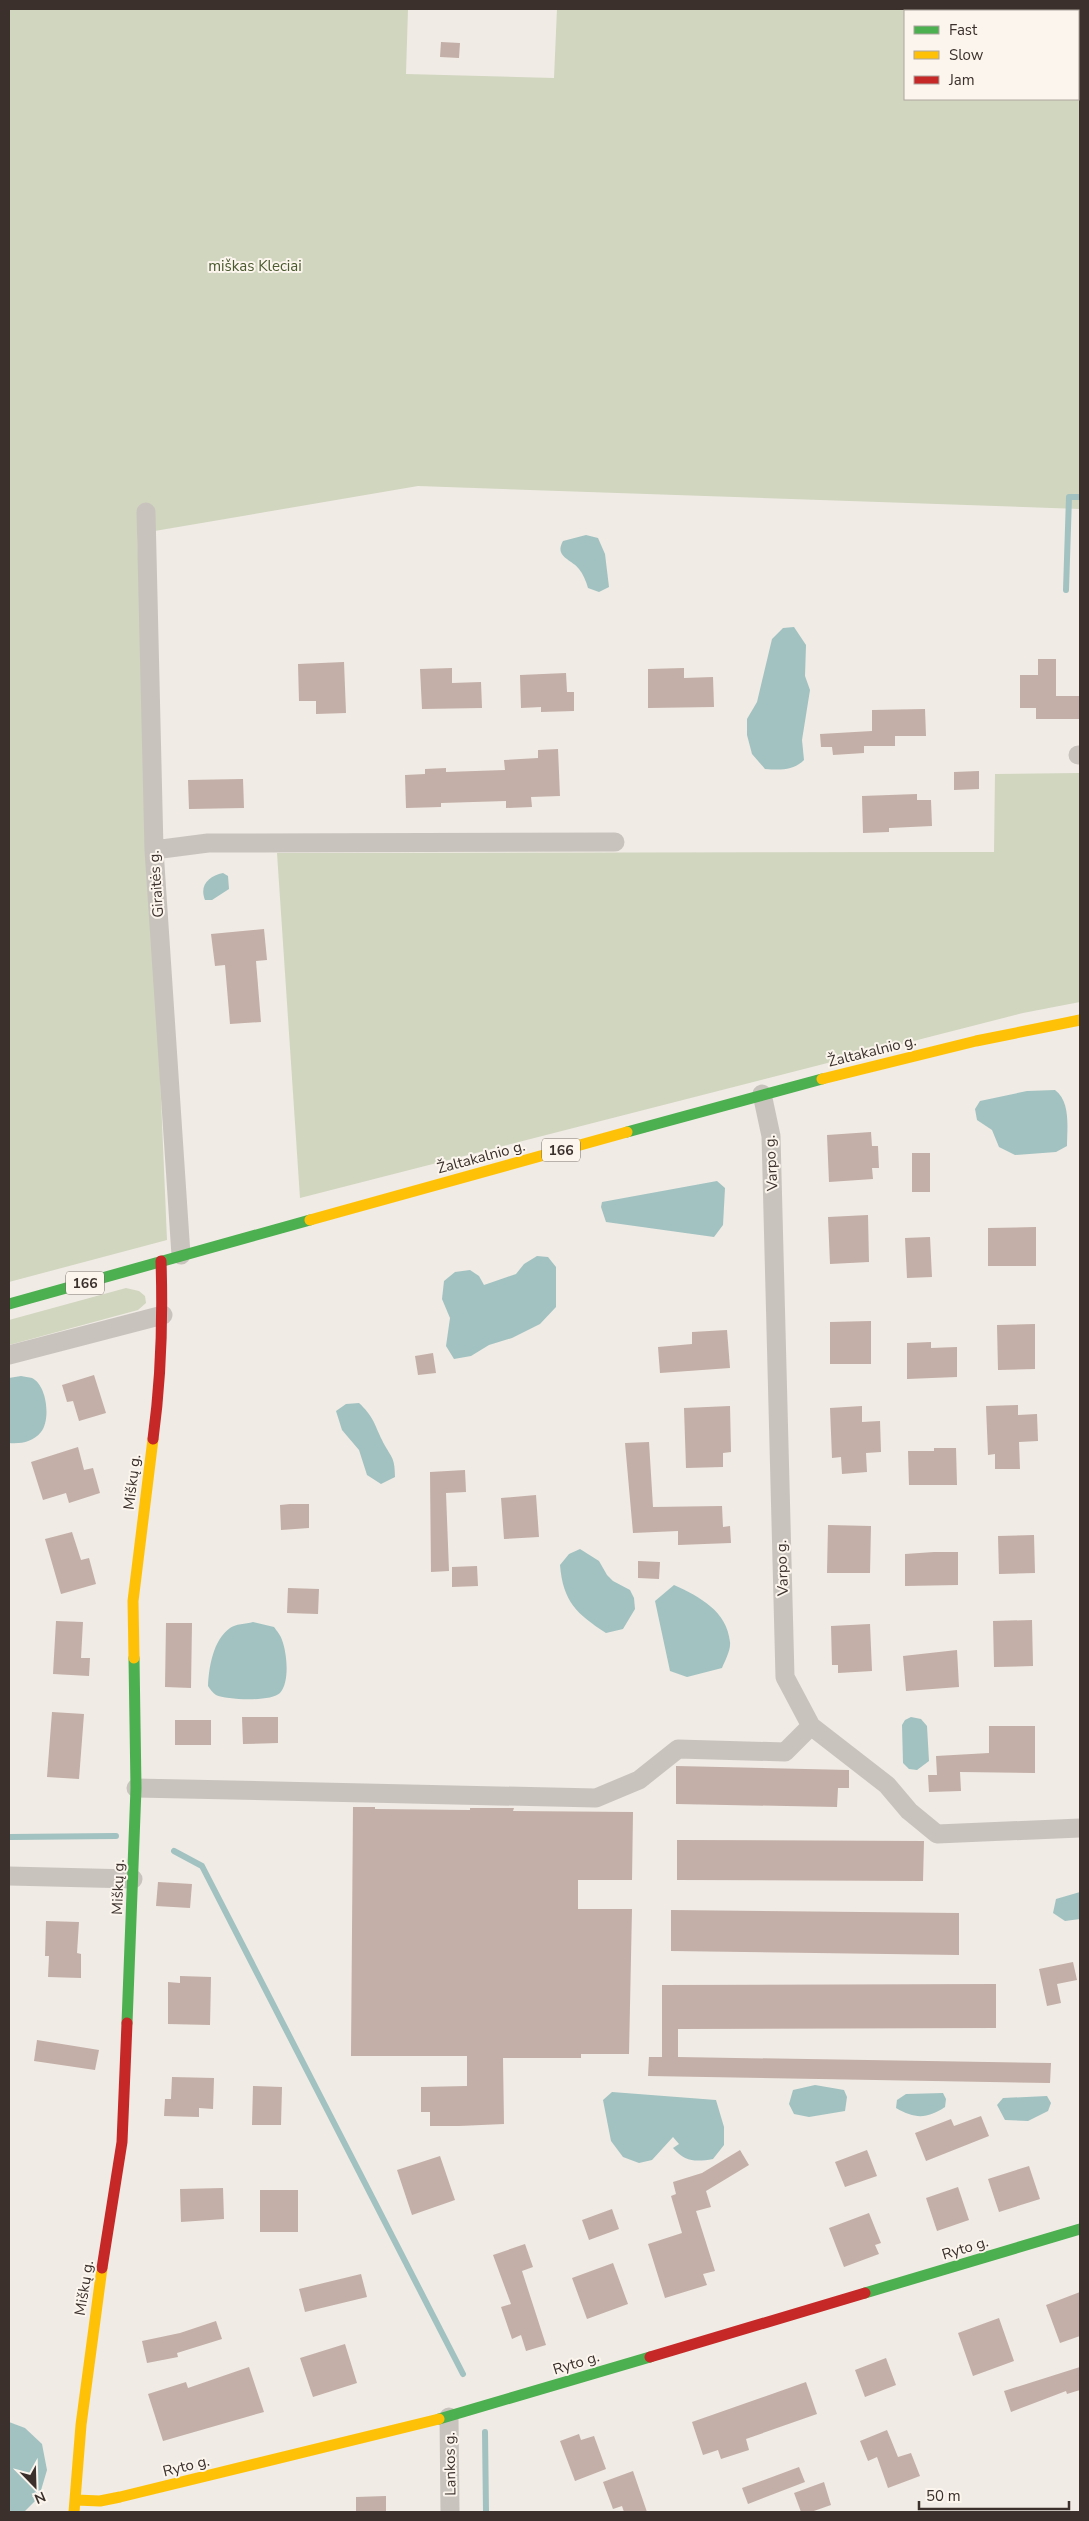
<svg xmlns="http://www.w3.org/2000/svg" width="1089" height="2521" font-family="'Nunito Sans',sans-serif">
<style>
.green{fill:#d1d6bf;fill-rule:evenodd}
.water{fill:#a1c2c1}
.lines{fill:none;stroke-linecap:round;stroke-linejoin:round}
.stream{stroke:#a1c2c1;stroke-width:6}
.building{fill:#c3afa7}
.street{stroke:#c9c3be;stroke-width:19}
.fast{stroke:#4caf50;stroke-width:11}
.slow{stroke:#ffc107;stroke-width:11}
.jam{stroke:#c62828;stroke-width:11}
.labels{text-anchor:middle;dominant-baseline:central;stroke-width:4;stroke-linejoin:round;paint-order:stroke}
.shield{fill:#fbf5ee;stroke:#756b66;stroke-width:1}
.shield-label{font-size:14px;font-weight:bold;fill:#3b302b}
.park-label{font-size:15px;fill:#4a5a2e;stroke:#fbf5ee}
.street-label{font-size:15px;fill:#3b302b;stroke:#fbf5ee}
</style>
<rect width="100%" height="100%" fill="#f0ebe5"/>
<path class="green" d="M9 9H408L406 74 554 78 557 9H1080V509L418 486 137 534 167 1240 9 1282ZM905 11H1078V99H905Z
M1080 773V1002L1023 1013 300 1198 277 853 994 852 995 774Z
M126 1288 139 1291 145 1296 146 1303 138 1310 9 1345V1320Z"/>
<path class="water" d="M586 535 598 538 605 554 609 587 599 592 588 588C586 581 583 574 579 569 571 559 554 557 563 541Z
M794 627 806 645 805 676 810 690 802 740 804 760C793 771 780 770 765 769L752 754 747 735V719L757 702 772 639 783 628Z
M223 873 228 876 229 889 212 900H205C199 885 209 876 223 873Z
M1055 1090C1071 1102 1067 1128 1067 1146L1056 1152 1015 1155 999 1147 992 1130 977 1120 975 1109 980 1101 1027 1091Z
M717 1181 725 1188 723 1225 714 1237 606 1222 601 1207 602 1202Z
M537 1256 548 1257 556 1267V1307L540 1324 512 1338 489 1345 471 1356 454 1359 446 1346 450 1318 442 1299 444 1281 455 1272 470 1270 479 1276 484 1285 516 1274 524 1264Z
M21 1376C24 1377 29 1377 32 1378 47 1385 51 1420 41 1432 33 1442 21 1444 9 1443V1378Z
M359 1403C373 1416 374 1423 382 1440 390 1457 395 1455 395 1477L381 1484 367 1475 359 1450 342 1430 336 1411 346 1404Z
M580 1549 599 1561 607 1575 613 1581 630 1590 634 1598 635 1609 623 1629 606 1633C577 1614 563 1602 560 1565L569 1554Z
M674 1585C700 1597 727 1611 730 1642 731 1650 725 1661 722 1668L687 1677 670 1671 655 1601Z
M253 1622 274 1627C277 1631 281 1636 282 1640 287 1653 290 1682 280 1693 271 1702 227 1700 216 1695 213 1693 210 1689 208 1686 209 1667 213 1640 230 1628 235 1624 246 1624 253 1622Z
M911 1717 921 1719 927 1726 929 1761 917 1770 909 1769 903 1763 902 1725 905 1720Z
M1080 1892V1919L1065 1921 1053 1913 1056 1899Z
M815 2085 844 2090 847 2097 845 2111 809 2117 794 2114 789 2104 793 2090Z
M612 2092 716 2100 724 2127V2145L713 2159C696 2162 685 2162 673 2148L679 2144 673 2137 652 2160 639 2163 623 2157 611 2141 603 2100Z
M943 2093 946 2099 945 2107C927 2119 915 2119 896 2108L897 2100 906 2094Z
M1047 2096 1051 2103 1048 2111 1028 2121 1005 2120 997 2105 1003 2098Z
M9 2422 25 2428 42 2444 47 2470 39 2497 24 2512H9Z"/>
<g class="lines">
<path class="stream" d="M1066 590 1069 497H1080
M9 1837 116 1836
M174 1851 202 1866 463 2374
M485 2432 486 2512"/>
</g>
<path class="building" d="M441 42 460 43 459 58 440 57Z
M1038 659H1056V696H1080V719H1036V708H1020V675H1038Z
M344 662 346 713 316 714V701H299L298 664Z
M452 668V683L481 682 482 708 422 709 420 669Z
M684 668V678L713 677 714 707 648 708V669Z
M566 673 567 692H574V711L541 712V707L521 708 520 675Z
M925 709 926 736H895V746H864V753L833 755 832 747H821L820 734 872 731V710Z
M558 749 560 796 531 797 532 807 506 808V801L441 803V807L406 808 405 775 425 774V769L446 768V772L505 770 504 760 538 758V750Z
M979 771V789L954 790V772Z
M243 779 244 808 189 809 188 780Z
M917 794V800H931L932 826 889 828V832L863 833 862 796Z
M264 929 267 960 256 961 261 1022 230 1024 225 965 215 966 211 934Z
M871 1132 872 1146H878L879 1168H872L873 1179 829 1182 827 1135Z
M912 1153H930V1192H912Z
M868 1215 869 1262 830 1264 828 1217Z
M1036 1227V1266H988V1228Z
M930 1237 932 1277 907 1278 905 1238Z
M871 1321V1364H830V1322Z
M1035 1324V1369L998 1370 997 1325Z
M727 1330 730 1368 660 1373 658 1347 692 1344V1332Z
M931 1342V1348L957 1347V1377L907 1379V1343Z
M433 1353 436 1373 418 1375 415 1356Z
M94 1375 106 1413 79 1421 73 1401 67 1402 62 1385Z
M1018 1405V1415L1037 1414 1038 1441 1019 1442 1020 1469H995V1454L988 1455 986 1406Z
M730 1406 731 1452 723 1453V1467L686 1468 684 1408Z
M862 1406V1422L880 1421 881 1452 866 1453 867 1472 842 1474 841 1457 832 1458 830 1408Z
M649 1442 653 1507 722 1506 723 1527 730 1526 731 1543 678 1545V1531L633 1533 625 1443Z
M78 1447 84 1470 93 1468 100 1493 69 1503 66 1493 43 1500 31 1462Z
M934 1448H956L957 1485H909L908 1451H934Z
M465 1470 466 1492 446 1493 449 1571 431 1572 430 1472Z
M536 1495 539 1537 504 1539 501 1498Z
M290 1504H309V1528L281 1530 280 1505Z
M828 1525 871 1526 870 1573H827Z
M72 1532 81 1560 89 1558 96 1584 61 1594 45 1539Z
M1034 1535 1035 1573 999 1574 998 1536Z
M934 1552H958V1585L905 1586V1554Z
M638 1561 660 1562 659 1579 638 1578Z
M477 1566 478 1586 452 1587V1567Z
M288 1588 319 1589 318 1614 287 1613Z
M1032 1620 1033 1666 994 1667 993 1621Z
M56 1621 83 1622 81 1658H90L89 1676 53 1674Z
M166 1623H192L191 1688 165 1687Z
M870 1624 872 1671 838 1673V1665H832L831 1626Z
M957 1650 959 1687 906 1691 903 1656Z
M52 1712 84 1714 79 1779 47 1777Z
M242 1717H278V1743L243 1744Z
M175 1720H211V1745H175Z
M989 1726H1035V1773L960 1772 961 1791 929 1792 928 1775H937L936 1756 989 1753Z
M676 1766 849 1770V1788H838L837 1807 676 1804Z
M353 1807H375V1809L470 1810V1808H514L513 1811 633 1812 632 1880H578V1909H632L629 2054H581V2058H503L504 2124 459 2126H430V2112H421V2087L467 2086V2056H351Z
M677 1840 924 1841 923 1881 677 1880Z
M158 1882 192 1884 190 1908 156 1906Z
M671 1910 959 1913V1955L671 1951Z
M46 1921 79 1922 77 1953 81 1954V1978L48 1977 49 1956H45Z
M1073 1962 1077 1980 1057 1984 1061 2003 1047 2006 1039 1969Z
M180 1976 211 1977 210 2025 168 2024V1982L180 1983Z
M996 1984V2028L678 2029V2057L1051 2063 1050 2083 648 2076 649 2057H662V1985Z
M37 2040 99 2050 95 2070 34 2061Z
M172 2077 214 2078 213 2109 199 2108V2117L164 2116 165 2099H171Z
M253 2086 282 2087 281 2125H252Z
M981 2116 989 2136 926 2161 915 2133 951 2119 954 2126Z
M740 2150 749 2165 706 2191 711 2207 696 2211 715 2271 703 2274 707 2285 665 2298 648 2244 682 2233 671 2196 676 2194 673 2182 702 2173Z
M867 2150 877 2176 845 2187 835 2162Z
M440 2156 455 2200 412 2215 397 2170Z
M1029 2166 1040 2199 999 2212 988 2179Z
M958 2187 969 2220 937 2231 926 2198Z
M223 2188 224 2219 181 2222 180 2189Z
M260 2190H298V2232H260Z
M612 2209 619 2229 589 2240 582 2220Z
M869 2213 881 2243 875 2245 879 2254 844 2267 829 2228Z
M525 2244 533 2267 522 2271 546 2345 526 2351 521 2335 512 2339 501 2307 511 2304 493 2255Z
M613 2263 628 2304 587 2319 572 2278Z
M361 2274 367 2297 305 2312 299 2289Z
M1080 2292V2336L1060 2343 1046 2305Z
M999 2318 1014 2361 973 2376 958 2333Z
M216 2321 222 2339 177 2353 178 2357 147 2363 142 2341 180 2333Z
M345 2344 357 2383 313 2397 300 2358Z
M886 2358 896 2385 865 2397 855 2370Z
M249 2367 264 2412 163 2441 148 2394 186 2382 188 2388Z
M1080 2367V2390L1067 2394 1066 2391 1011 2412 1004 2391Z
M806 2382 817 2414 746 2439 749 2450 721 2459 718 2450 703 2455 692 2422Z
M887 2430 898 2457 911 2453 920 2476 888 2488 877 2457 868 2461 860 2441Z
M579 2434 581 2440 594 2436 606 2469 575 2481 560 2441Z
M799 2467 805 2482 748 2504 742 2488Z
M633 2471 647 2512H624L622 2506 613 2509 603 2482Z
M824 2482 831 2505 811 2512H801L794 2493Z
M386 2496V2512H356V2497Z"/>
<g class="lines">
<path class="street" d="M146 512 154 850 181 1255
M1078 755H1080
M154 850 208 843 615 842
M762 1094 771 1136 785 1677 811 1726 887 1785 909 1811 937 1834 1080 1828
M9 1355 163 1315
M136 1788 596 1798 639 1780 678 1749 785 1752 811 1726
M9 1876 133 1879
M449 2417 450 2512"/>
<path class="fast" d="M627 1132 822 1079
M9 1304 310 1220
M127 2023 136 1788 134 1658
M865 2293 1080 2229
M439 2419 650 2357"/>
<path class="slow" d="M822 1079 976 1041 1080 1020
M310 1220 627 1132
M134 1658 133 1601 153 1439
M76 2500 100 2501 120 2497 439 2419
M74 2512 81 2425 102 2268"/>
<path class="jam" d="M153 1439C161 1380 163 1321 161 1261
M102 2268 122 2142 127 2023
M650 2357 865 2293"/>
</g>
<g class="labels">
<g class="shield">
<rect x="542" y="1138.5" width="38" height="23" rx="4"/>
<rect x="66" y="1271.5" width="38" height="23" rx="4"/>
</g>
<g class="shield-label">
<text x="561" y="1150">166</text>
<text x="85" y="1283">166</text>
</g>
<g class="park-label">
<text x="255" y="266">miškas Kleciai</text>
</g>
<g class="street-label">
<text transform="translate(156 884) rotate(-94)">Giraitės g.</text>
<text transform="translate(872 1051) rotate(-14)">Žaltakalnio g.</text>
<text transform="translate(481 1157) rotate(-15)">Žaltakalnio g.</text>
<text transform="translate(771 1163) rotate(-93)">Varpo g.</text>
<text transform="translate(132 1482) rotate(-83)">Miškų g.</text>
<text transform="translate(782 1568) rotate(-92)">Varpo g.</text>
<text transform="translate(118 1887) rotate(-88)">Miškų g.</text>
<text transform="translate(965 2248) rotate(-17)">Ryto g.</text>
<text transform="translate(84 2288) rotate(-81)">Miškų g.</text>
<text transform="translate(576 2363) rotate(-17)">Ryto g.</text>
<text transform="translate(450 2464) rotate(-91)">Lankos g.</text>
<text transform="translate(186 2466) rotate(-14)">Ryto g.</text>
</g>
</g>
<rect width="1089" height="2521" fill="none" stroke="#3b302b" stroke-width="20"/>
<rect x="904" y="10" width="175" height="90" fill="#fbf5ee" stroke="#aea6a0"/>
<rect x="914" y="26" width="25" height="8" fill="#4caf50" stroke="#aea6a0"/>
<text x="949" y="35" font-size="15" fill="#3b302b">Fast</text>
<rect x="914" y="51" width="25" height="8" fill="#ffc107" stroke="#aea6a0"/>
<text x="949" y="60" font-size="15" fill="#3b302b">Slow</text>
<rect x="914" y="76" width="25" height="8" fill="#c62828" stroke="#aea6a0"/>
<text x="949" y="85" font-size="15" fill="#3b302b">Jam</text>
<g transform="translate(35 2486) rotate(157)" stroke="#fbf5ee" stroke-width="4" paint-order="stroke">
<path d="M0-4L9 19L0 12L-9 19Z" fill="#3b302b"/>
<text y="-8" font-size="14" font-weight="bold" text-anchor="middle" fill="#3b302b">N</text>
</g>
<path d="M919 2501v8h150v-8" fill="none" stroke="#3b302b" stroke-width="2.5"/>
<text x="926" y="2501" font-size="15" fill="#3b302b" stroke="#fbf5ee" stroke-width="4" paint-order="stroke">50 m</text>
</svg>
